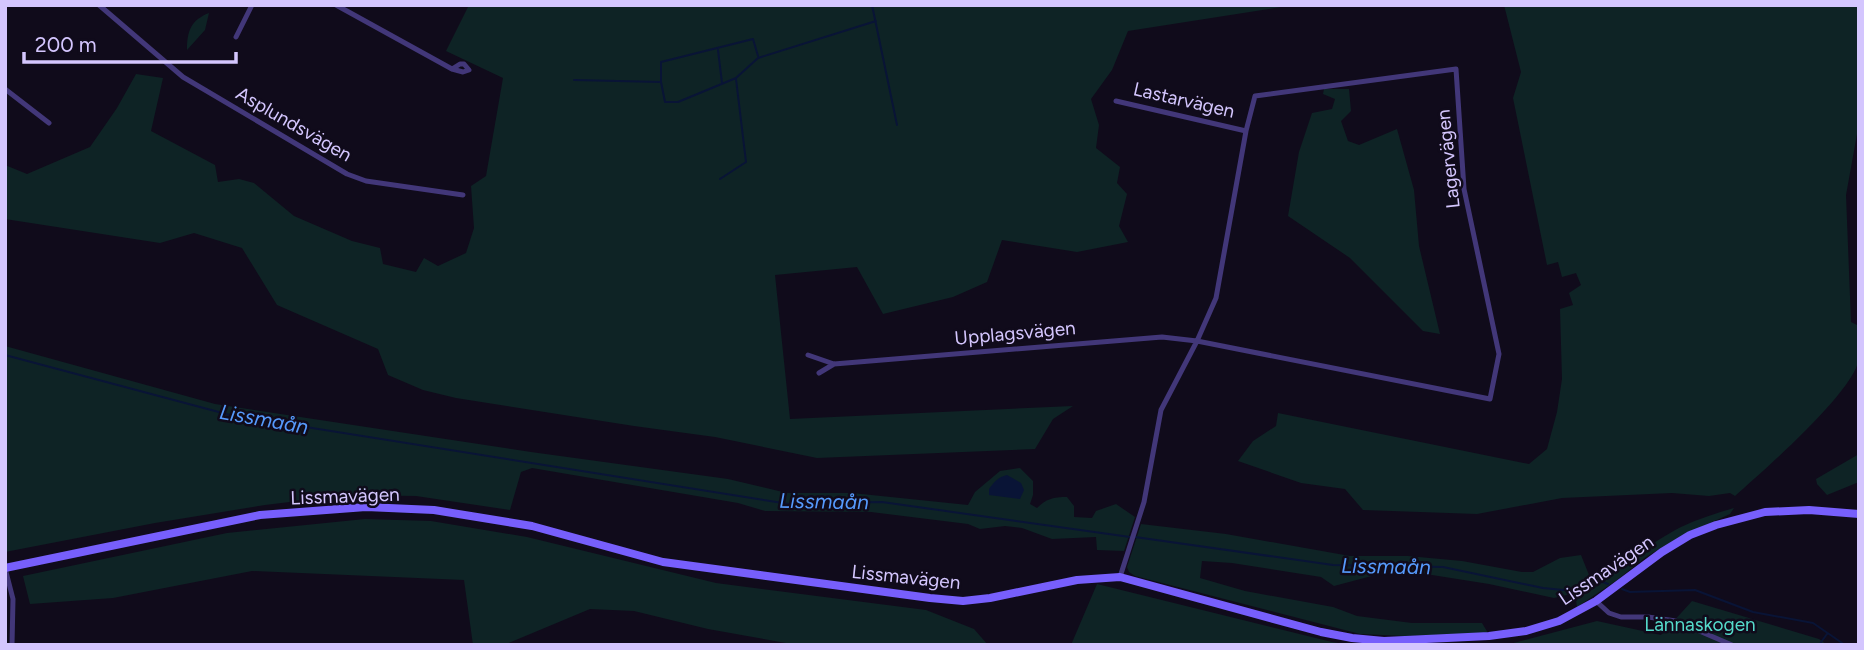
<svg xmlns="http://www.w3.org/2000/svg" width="1864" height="650" font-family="Figtree,sans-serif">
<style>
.green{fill:#0e2325}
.water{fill:#091436}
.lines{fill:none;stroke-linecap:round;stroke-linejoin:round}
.stream{stroke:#091436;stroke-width:2}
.street{stroke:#423779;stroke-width:5}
.secondary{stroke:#775ffc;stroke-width:8}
.labels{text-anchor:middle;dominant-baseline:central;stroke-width:5;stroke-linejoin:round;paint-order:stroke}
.street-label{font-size:19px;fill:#d4c6fe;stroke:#100b1b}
.park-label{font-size:19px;fill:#55dbcb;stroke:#100b1b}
.water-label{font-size:21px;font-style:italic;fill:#569afc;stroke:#100b1b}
</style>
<rect width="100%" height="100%" fill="#100b1b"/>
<path class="green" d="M469 5H1294L1128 31 1112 70 1091 99 1099 125 1096 148 1120 167 1117 183 1127 194 1119 226 1128 242 1077 252 1002 240 987 282 953 297 883 314 857 267 775 275 790 419 1073 406 1053 419 1035 449 817 458 715 437 634 426 456 398 423 390 388 375 378 349 277 305 242 248 194 233 160 243 5 219V165L27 174 90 147 117 108 136 74 163 78 151 131 215 165 218 182 239 179 254 183 294 216 352 241 380 248 383 264 416 272 424 258 438 266 466 253 474 228 471 186 486 176 503 78 446 51Z
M1504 5H1859V123L1846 195 1851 322 1859 326C1859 336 1860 348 1859 359 1853 393 1763 471 1735 496L1730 493 1709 496 1672 493 1562 498 1477 514 1363 510 1345 489 1301 483 1238 461 1253 441 1276 426 1278 413 1529 464 1547 449 1557 412 1562 379 1560 309 1573 305 1569 293 1581 285 1576 273 1562 277 1558 262 1547 265 1513 98 1521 72Z
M209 13 205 30 187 50C187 31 191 20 209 13Z
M1324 89H1349L1351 111 1341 121 1348 141 1359 145 1397 129 1414 190 1419 246 1440 334 1423 331 1350 258 1288 216 1299 152 1312 113 1332 109 1335 99 1323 94Z
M5 346 215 404 531 452 728 479 787 493H852L968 505 975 492 1000 471 1020 468 1033 481V495L1030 504 1037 508C1046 499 1053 497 1067 497L1074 506V517L1092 518 1096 511 1116 504 1135 517 1124 551 1097 550 1096 537 1052 539 1022 528 1005 526 980 529 968 524 871 512 765 511 738 503 532 468 521 472 510 510 416 496 347 495 265 505 155 523 5 552Z
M1859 454V482L1827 495 1817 484 1816 479Z
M1734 508 1730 514 1681 536 1646 557 1617 580 1577 607 1575 593 1554 598 1489 584 1413 572 1383 573 1334 586 1321 577 1232 563 1202 561 1200 578 1245 591 1333 607 1357 616 1412 623H1482L1488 633 1404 636 1360 634 1135 576 1129 572 1127 567 1141 524 1226 534 1350 556H1408L1462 561 1522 572H1533L1560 558 1581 555 1589 575C1618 571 1653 541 1681 527 1698 519 1716 513 1734 508Z
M365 519 431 521 527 537 716 583 926 610 974 629 988 645H797L708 629 634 611 590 609 504 645H473L464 580 252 571 113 598 30 604 23 576 227 533Z
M1097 584 1332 642 1351 645H1071Z
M1692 601 1819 639 1827 645H1506L1597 621 1661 635Z"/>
<path class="water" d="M1007 475 1021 483 1024 490 1020 499 989 495V489C994 482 998 477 1007 475Z"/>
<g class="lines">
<path class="stream" d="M872 5 897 125
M718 50 722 83
M574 80 661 82V62L753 39 758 56
M661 82 665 102H678L736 78 758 58 876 21
M720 179 746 162 736 79
M5 355 230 415 789 504 882 502 1130 537
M1135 537 1333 565 1443 567 1543 588 1563 590 1603 582 1608 584
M1622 589 1630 592 1695 590 1753 612 1813 623 1845 645
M1819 645 1827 634"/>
<path class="street" d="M99 5 183 77 347 174 366 181 463 195
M336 5 452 69 463 72 469 70 464 64H460L452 69
M236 37 252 5
M5 89 49 123
M1116 101 1246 131
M808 355 834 364 1162 337 1197 341 1490 399 1499 354 1464 189 1456 69 1255 96 1246 131 1216 298 1197 341 1161 410 1144 502 1120 577
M819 373 834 364
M5 568 13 599 12 645
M1596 601 1609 613 1621 617H1648L1676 621 1732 645"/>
<path class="secondary" d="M5 568 260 515 366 507 434 510 532 526 663 562 930 598 963 601 990 598 1077 580 1120 577 1321 632 1352 638 1384 641 1489 636 1526 631 1559 621 1596 601 1662 552 1690 535 1716 525 1765 512 1809 510 1859 514"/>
</g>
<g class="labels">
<g class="street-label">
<text transform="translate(1184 100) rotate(13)">Lastarvägen</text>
<text transform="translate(294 124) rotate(30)">Asplundsvägen</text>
<text transform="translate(1448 159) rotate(-96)">Lagervägen</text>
<text transform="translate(1015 333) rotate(-5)">Upplagsvägen</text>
<text transform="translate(345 496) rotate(-2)">Lissmavägen</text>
<text transform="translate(1606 570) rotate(-34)">Lissmavägen</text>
<text transform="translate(906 577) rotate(6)">Lissmavägen</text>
</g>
<g class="park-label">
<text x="1700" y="624">Lännaskogen</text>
</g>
<g class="water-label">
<text transform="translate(264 419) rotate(10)">Lissmaån</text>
<text transform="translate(824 501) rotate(1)">Lissmaån</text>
<text transform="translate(1386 566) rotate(1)">Lissmaån</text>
</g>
</g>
<rect width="1864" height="650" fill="none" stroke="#d4c6fe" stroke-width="14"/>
<path d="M24 52v10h212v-10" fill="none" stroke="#d4c6fe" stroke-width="3.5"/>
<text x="35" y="52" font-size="21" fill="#d4c6fe" stroke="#100b1b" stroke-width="5" paint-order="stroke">200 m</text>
</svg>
